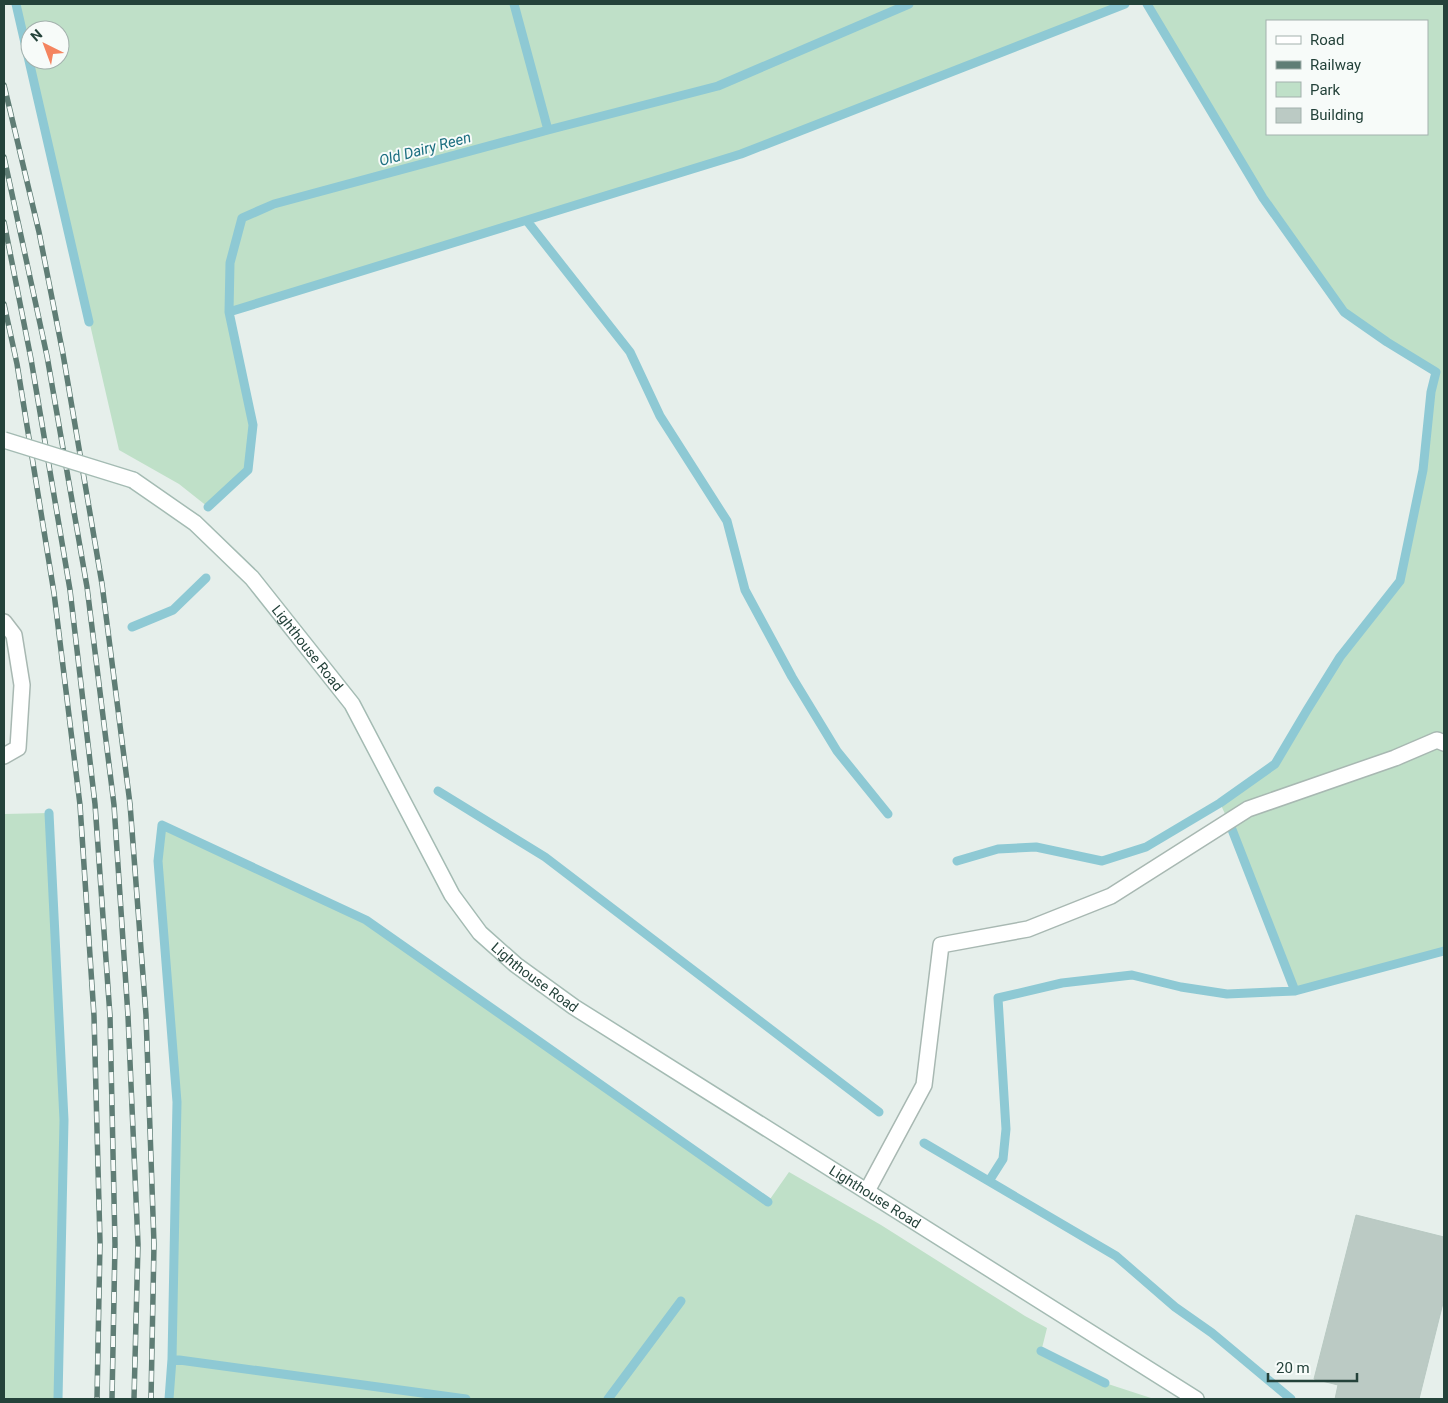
<svg xmlns="http://www.w3.org/2000/svg" width="1448" height="1403" font-family="Roboto,sans-serif">
<style>
.green{fill:#bfe0c8;fill-rule:evenodd}
.lines{fill:none;stroke-linecap:round;stroke-linejoin:round}
.stream{stroke:#8ec9d4;stroke-width:9}
.building{fill:#bbcac4;stroke:#b8c9c2}
.lane-casing{stroke:#a8b8b2;stroke-width:18}
.secondary-casing{stroke:#a4bbb3;stroke-width:18}
.lane{stroke:#fff;stroke-width:15}
.secondary{stroke:#fff;stroke-width:15}
.rail-casing{stroke:#5f7d75;stroke-width:5.5}
.rail{stroke:#f7fbf9;stroke-width:4;stroke-dasharray:11;stroke-linecap:butt}
.secondary-bridge-casing{stroke:#a4bbb3;stroke-width:18;stroke-linecap:butt}
.secondary-bridge{stroke:#fff;stroke-width:15}
.labels{text-anchor:middle;dominant-baseline:central;stroke-width:4;stroke-linejoin:round;paint-order:stroke}
.street-label{font-size:14px;fill:#24423a;stroke:#f7fbf9}
.water-label{font-size:15px;font-style:italic;fill:#1c6f80;stroke:#f7fbf9}
</style>
<rect width="100%" height="100%" fill="#e6efeb"/>
<path class="green" d="M16 4H1125L741 154 230 312 253 425 248 470 208 507 179 484 119 450ZM30 30H60V60H30Z
M1147 4H1444V951L1295 991 1231 827 1220 803 1276 764 1307 710 1340 657 1400 581 1423 470 1431 392 1436 372 1387 342 1344 312 1263 198ZM1267 21H1427V134H1267Z
M49 813 64 1120 58 1399H4V814Z
M162 825 366 920 768 1202 789 1172 881 1225 1025 1316 1047 1328 1041 1352 1105 1383 1154 1399H169L172 1359 177 1102 158 861Z"/>
<g class="lines">
<path class="stream" d="M16 4 89 322
M514 4 548 130
M527 221 630 352 660 416 727 521 745 590 792 677 837 751 888 814
M229 312 741 154 1125 4
M208 507 248 470 253 425 229 312 230 263 242 218 274 204 548 130 718 86 909 4
M132 627 173 610 206 578
M438 791 545 857 879 1112
M49 813 64 1120 58 1399
M1231 827 1295 991
M957 861 998 849 1036 847 1102 861 1146 847 1220 803 1275 764 1307 710 1340 657 1400 581 1423 470 1431 392 1436 372 1387 342 1344 312 1263 198 1147 4
M924 1143 1116 1256 1175 1307 1212 1333 1291 1399
M989 1181 1003 1159 1006 1129 998 998 1062 983 1132 975 1181 987 1227 994 1295 991 1444 951
M1041 1351 1105 1383
M172 1359 466 1399
M169 1399 172 1359 177 1102 158 861 162 825 366 920 768 1202
M608 1399 681 1301"/>
</g>
<path class="building" d="M1356 1215 1444 1237V1299L1419 1399H1335L1338 1385 1314 1379Z"/>
<g class="lines">
<defs>
<path id="lane" d="M4 622 14 635 22 685 18 748 4 756
M867 1191 924 1085 941 945 1028 929 1111 896 1248 809 1395 758 1437 740 1444 743"/>
<g id="secondary">
<path id="s1" d="M133 480 195 523 252 578 352 704 452 895 480 933 516 965 574 1007 1196 1399"/>
</g>
</defs>
<use href="#lane" class="lane-casing"/>
<use href="#secondary" class="secondary-casing"/>
<use href="#lane" class="lane"/>
<use href="#secondary" class="secondary"/>
<defs>
<path id="rail" d="M4 85 39 232 63 354 102 584 130 804 146 1015 154 1244 151 1399
M4 157 47 356 87 587 114 805 128 1016 138 1244 134 1399
M4 222 31 359 70 590 95 804 110 1016 115 1244 112 1399
M4 304 17 364 54 593 80 805 94 1016 100 1242 97 1399"/>
</defs>
<use href="#rail" class="rail-casing"/>
<use href="#rail" class="rail"/>
<defs>
<path id="secondary-bridge" d="M4 440 133 480"/>
</defs>
<use href="#secondary-bridge" class="secondary-bridge-casing"/>
<use href="#secondary-bridge" class="secondary-bridge"/>
</g>
<g class="labels">
<g class="street-label">
<text stroke="none"><textPath href="#s1" startOffset="244">Lighthouse Road</textPath></text>
<text stroke="none"><textPath href="#s1" startOffset="649">Lighthouse Road</textPath></text>
<text stroke="none"><textPath href="#s1" startOffset="1054">Lighthouse Road</textPath></text>
</g>
<g class="water-label">
<text transform="translate(425 149) rotate(-15)">Old Dairy Reen</text>
</g>
</g>
<rect width="1448" height="1403" fill="none" stroke="#24423a" stroke-width="10"/>
<rect x="1266" y="20" width="162" height="115" fill="#f7fbf9" stroke="#a3b1ad"/>
<rect x="1276" y="36" width="25" height="8" fill="#ffffff" stroke="#a3b1ad"/>
<text x="1310" y="45" font-size="15" fill="#24423a">Road</text>
<rect x="1276" y="61" width="25" height="8" fill="#5f7d75" stroke="#a3b1ad"/>
<text x="1310" y="70" font-size="15" fill="#24423a">Railway</text>
<rect x="1276" y="82" width="25" height="15" fill="#bfe0c8" stroke="#a3b1ad"/>
<text x="1310" y="95" font-size="15" fill="#24423a">Park</text>
<rect x="1276" y="108" width="25" height="15" fill="#bbcac4" stroke="#a3b1ad"/>
<text x="1310" y="120" font-size="15" fill="#24423a">Building</text>
<g transform="translate(45 45) rotate(318)"><circle r="24" fill="#f7fbf9" stroke="#a3b1ad"/>
<path d="M0-4L9 19L0 12L-9 19Z" fill="#f4845f"/>
<text y="-8" font-size="14" font-weight="bold" text-anchor="middle" fill="#24423a">N</text>
</g>
<path d="M1268 1373v8h89v-8" fill="none" stroke="#24423a" stroke-width="2.5"/>
<text x="1276" y="1373" font-size="15" fill="#24423a" stroke="#f7fbf9" stroke-width="4" paint-order="stroke">20 m</text>
</svg>
